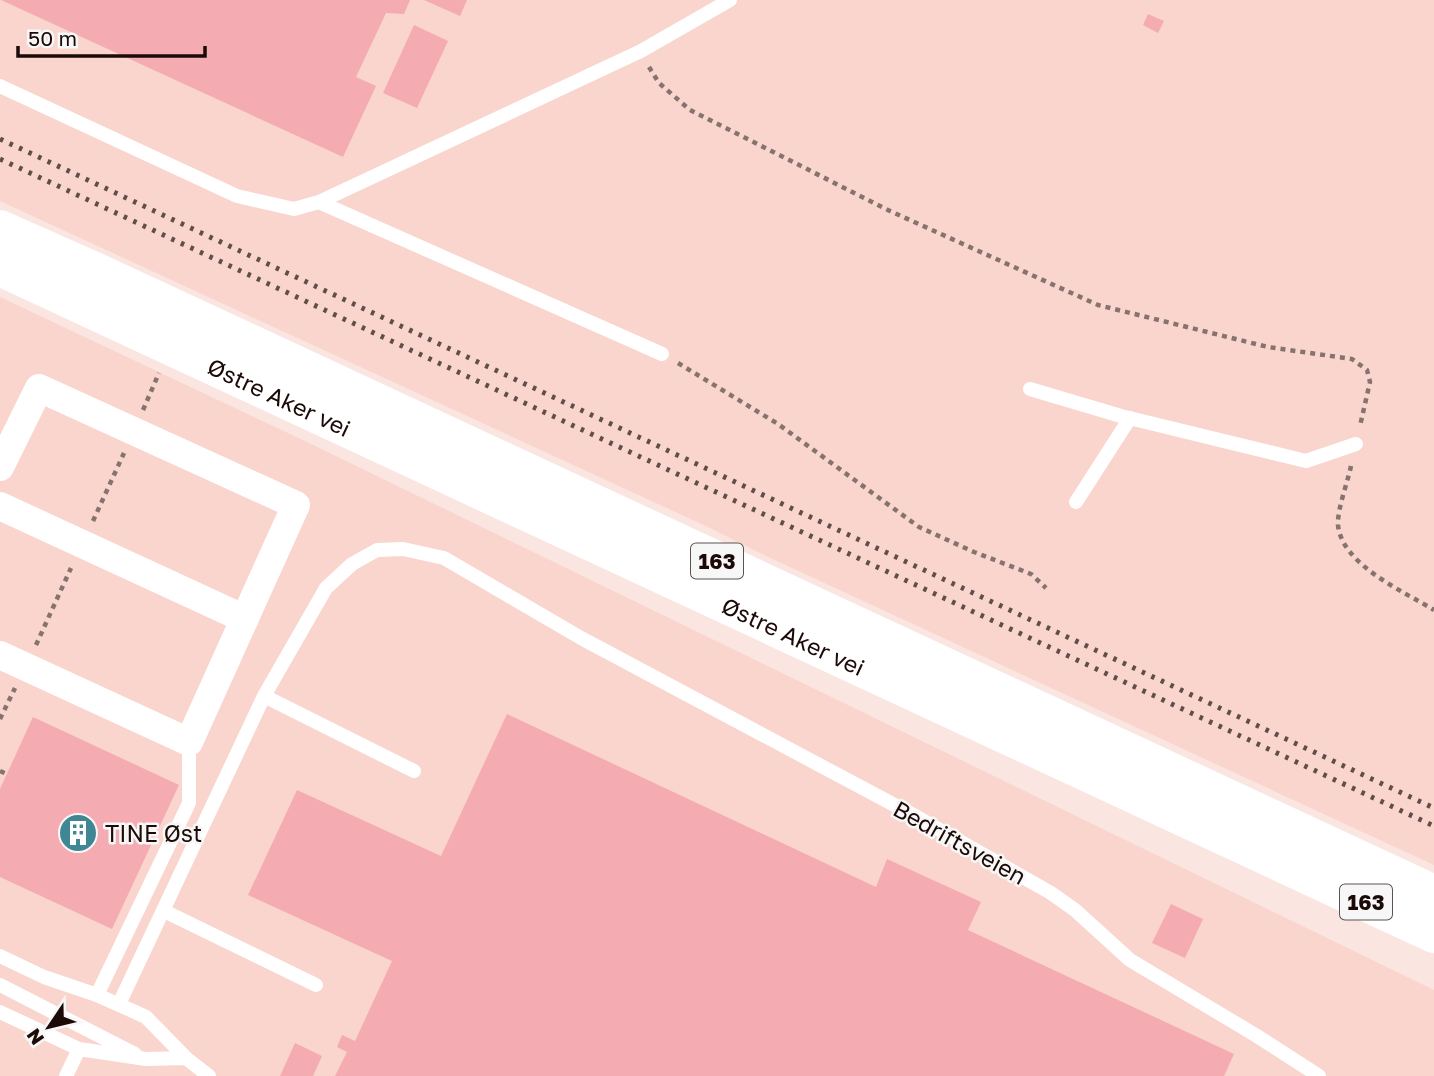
<svg xmlns="http://www.w3.org/2000/svg" width="1434" height="1076" font-family="'Golos Text',sans-serif">
<style>
.built{fill:#f9d5cd}
.building{fill:#f5abb2}
.lines{fill:none;stroke-linecap:round;stroke-linejoin:round}
.path{stroke:#86736f;stroke-width:4.5;stroke-dasharray:5 5;stroke-linecap:butt}
.lane{stroke:#fff;stroke-width:14}
.street{stroke:#fff;stroke-width:28}
.highway{stroke:#fff;stroke-width:38}
.rail{stroke:#604e4a;stroke-width:5;stroke-dasharray:3.5 7;stroke-linecap:butt}
.labels{text-anchor:middle;dominant-baseline:central;stroke-width:5;stroke-linejoin:round;paint-order:stroke}
.shield{fill:#f7f7f7;stroke:#5d514f;stroke-width:2}
.shield-label{font-size:21px;font-weight:bold;fill:#1b0a07}
.street-label{font-size:23px;fill:#1b0a07;stroke:#f7f7f7}
.poi-label{font-size:23px;fill:#1b0a07;stroke:#f7f7f7;text-anchor:start}
</style>
<rect width="100%" height="100%" fill="#fae5e0"/>
<path class="built" d="M0 0H1434V865L766 556 708 527 0 201Z
M0 297 309 443 1434 990V1076H0Z"/>
<path class="building" d="M1 0H410L404 14 386 13 356 77 376 86 343 157Z
M424 0H467L460 16Z
M1148 14 1164 21 1158 33 1143 25Z
M414 25 448 41 417 108 383 93Z
M507 714 876 887 887 859 981 902 968 930 1234 1054 1224 1076H335L347 1052 337 1047 342 1035 355 1041 392 961 248 895 297 790 441 856Z
M33 717 179 785 112 929 0 877V789Z
M1171 904 1203 919 1185 958 1152 943Z
M295 1043 322 1056 313 1076H280Z"/>
<g class="lines">
<path class="path" d="M649 67 659 83 690 110 890 211 1098 305 1268 347 1352 359 1367 370 1370 382 1360 426
M678 363 778 424 919 527 974 552 1031 574 1046 588
M143 410 159 373
M1351 466C1348 481 1337 510 1338 525 1342 565 1403 591 1434 610
M93 521 124 453
M36 645 71 568
M0 719 15 688
M0 771 7 774"/>
<path class="lane" d="M0 86 237 196 294 209 319 202 641 51 730 0
M319 202 662 354
M1030 389 1121 416 1306 461 1356 444
M1076 502 1130 418
M264 696 414 771
M164 911 316 985
M0 956 44 977 97 995 146 1017 186 1058 209 1076
M0 985 135 1054
M97 995 189 803V742
M119 1004 264 696 326 588 352 564 377 550 403 549 444 558 581 638 917 817 1051 893 1075 910 1130 960 1257 1036 1319 1076
M0 1012 79 1049 146 1059 186 1058
M66 1076 79 1049"/>
<path class="street" d="M0 467 39 388 296 505 189 742 0 655
M0 506 245 619"/>
<g class="highway">
<path d="M0 229 97 272 1434 894"/>
<path id="s1" d="M0 267 1434 934"/>
</g>
<path class="rail" d="M0 139 1434 808
M0 159 1434 826"/>
</g>
<defs>
<symbol id="building-disc" viewBox="-11 -11 22 22"><circle r="9.5" fill="#418694" stroke="#f7f7f7"/><path d="M-4-6H4V6H1V3H-1V6H-4ZM-2.5-4.3h1.7v1.8h-1.7ZM.8-4.3h1.7v1.8H.8ZM-2.5-1h1.7V.8h-1.7ZM.8-1h1.7V.8H.8Z" fill="#fff"/></symbol>
</defs>
<g fill-rule="evenodd">
<use href="#building-disc" x="56" y="811" width="44" height="44"/>
</g>
<g class="labels">
<g class="shield">
<rect x="691" y="543.5" width="52" height="35" rx="5"/>
<rect x="1340" y="884.5" width="52" height="35" rx="5"/>
</g>
<g class="shield-label">
<text x="717" y="561">163</text>
<text x="1366" y="902">163</text>
</g>
<g class="street-label">
<text stroke="none"><textPath href="#s1" startOffset="308">Østre Aker vei</textPath></text>
<text stroke="none"><textPath href="#s1" startOffset="875">Østre Aker vei</textPath></text>
<text transform="translate(960 842) rotate(29)">Bedriftsveien</text>
</g>
<g class="poi-label">
<text x="105" y="833">TINE Øst</text>
</g>
</g>
<g transform="translate(49 1027) rotate(235)" stroke="#f7f7f7" stroke-width="5" paint-order="stroke">
<path d="M0-5L12 26L0 18L-12 26Z" fill="#1b0a07"/>
<text y="-10" font-size="19" font-weight="bold" text-anchor="middle" fill="#1b0a07">N</text>
</g>
<path d="M18 46v10h187v-10" fill="none" stroke="#1b0a07" stroke-width="3.5"/>
<text x="28" y="46" font-size="21" fill="#1b0a07" stroke="#f7f7f7" stroke-width="5" paint-order="stroke">50 m</text>
</svg>
